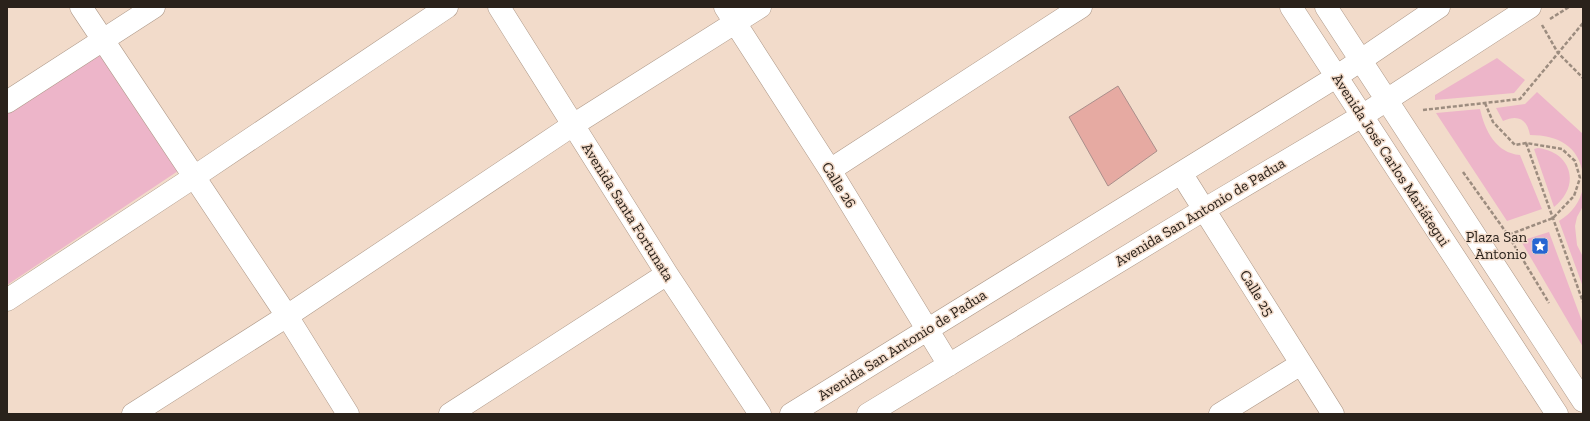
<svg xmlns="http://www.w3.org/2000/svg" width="1590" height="421" font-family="'Zilla Slab',serif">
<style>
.green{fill:#edb5c9}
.building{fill:#e6aaa2;stroke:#aa8f8b}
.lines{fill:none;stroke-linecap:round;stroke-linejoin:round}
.minor-casing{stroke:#ae9989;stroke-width:23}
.path{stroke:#9c8c7f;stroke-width:2.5;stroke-dasharray:4 2;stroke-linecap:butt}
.minor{stroke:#fff;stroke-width:22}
.labels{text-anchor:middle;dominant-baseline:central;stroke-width:3;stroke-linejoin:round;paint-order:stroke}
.street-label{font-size:15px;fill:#2a221b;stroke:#f2dbca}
.poi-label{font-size:15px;fill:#2a221b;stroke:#f2dbca;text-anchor:end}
</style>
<rect width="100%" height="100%" fill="#f2dbca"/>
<path class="green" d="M100 51 178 171 7 285V112Z
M1497 58 1525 80 1514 93 1435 100V95Z
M1537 92 1583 134V175C1579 146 1558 135 1530 135 1527 119 1518 114 1503 121L1496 108 1525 104Z
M1480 109C1485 131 1496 153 1520 155L1542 209 1507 221 1436 113Z
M1538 148C1572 152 1581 186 1554 207L1534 149Z
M1583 188V206L1577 217 1575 226 1577 245 1583 257V287L1559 221C1572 213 1580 202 1583 188Z
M1549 232 1583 324V347L1521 241Z"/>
<path class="building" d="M1118 86 1157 151 1108 186 1069 117Z"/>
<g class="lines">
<defs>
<path id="minor" d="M81 7 287 316 348 414
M499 7 667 274 760 414
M725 7 830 170 949 365
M1291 7 1557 414
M1326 7 1583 401
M7 102 154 7
M830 170 1081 7
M1181 173 1333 414
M7 300 194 177 447 7
M133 414 287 316 573 125 760 7
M450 414 667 274
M791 414 1336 77 1439 7
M868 414 1205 209 1362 116 1530 7
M1220 414 1301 364"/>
</defs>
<use href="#minor" class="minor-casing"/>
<path class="path" d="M1550 19 1569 7
M1542 25 1558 53 1583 78
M1485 103 1493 122 1515 145 1526 143 1562 149 1575 161 1580 178 1574 196 1553 218 1508 235
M1423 110 1520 99 1583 23
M1526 143 1583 302
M1463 172 1508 235 1549 303"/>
<use href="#minor" class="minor"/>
</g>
<defs>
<symbol id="sight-square" viewBox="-11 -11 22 22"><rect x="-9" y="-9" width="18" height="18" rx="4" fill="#2665d2" stroke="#f2dbca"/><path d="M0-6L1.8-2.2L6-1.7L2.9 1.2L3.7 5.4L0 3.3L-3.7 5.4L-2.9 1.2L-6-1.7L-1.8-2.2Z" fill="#fff"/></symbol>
</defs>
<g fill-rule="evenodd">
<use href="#sight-square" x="1530" y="236" width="20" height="20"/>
</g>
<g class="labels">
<g class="street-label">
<text transform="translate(1391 160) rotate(57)">Avenida José Carlos Mariátegui</text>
<text transform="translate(839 185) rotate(58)">Calle 26</text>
<text transform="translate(628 212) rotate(58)">Avenida Santa Fortunata</text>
<text transform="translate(1200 212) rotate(-31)">Avenida San Antonio de Padua</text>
<text transform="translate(1257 293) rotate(58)">Calle 25</text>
<text transform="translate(902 345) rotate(-32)">Avenida San Antonio de Padua</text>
</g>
<g class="poi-label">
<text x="1527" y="237">Plaza San<tspan x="1527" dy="17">Antonio</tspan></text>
</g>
</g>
<rect width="1590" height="421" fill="none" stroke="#2a221b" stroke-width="16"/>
</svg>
